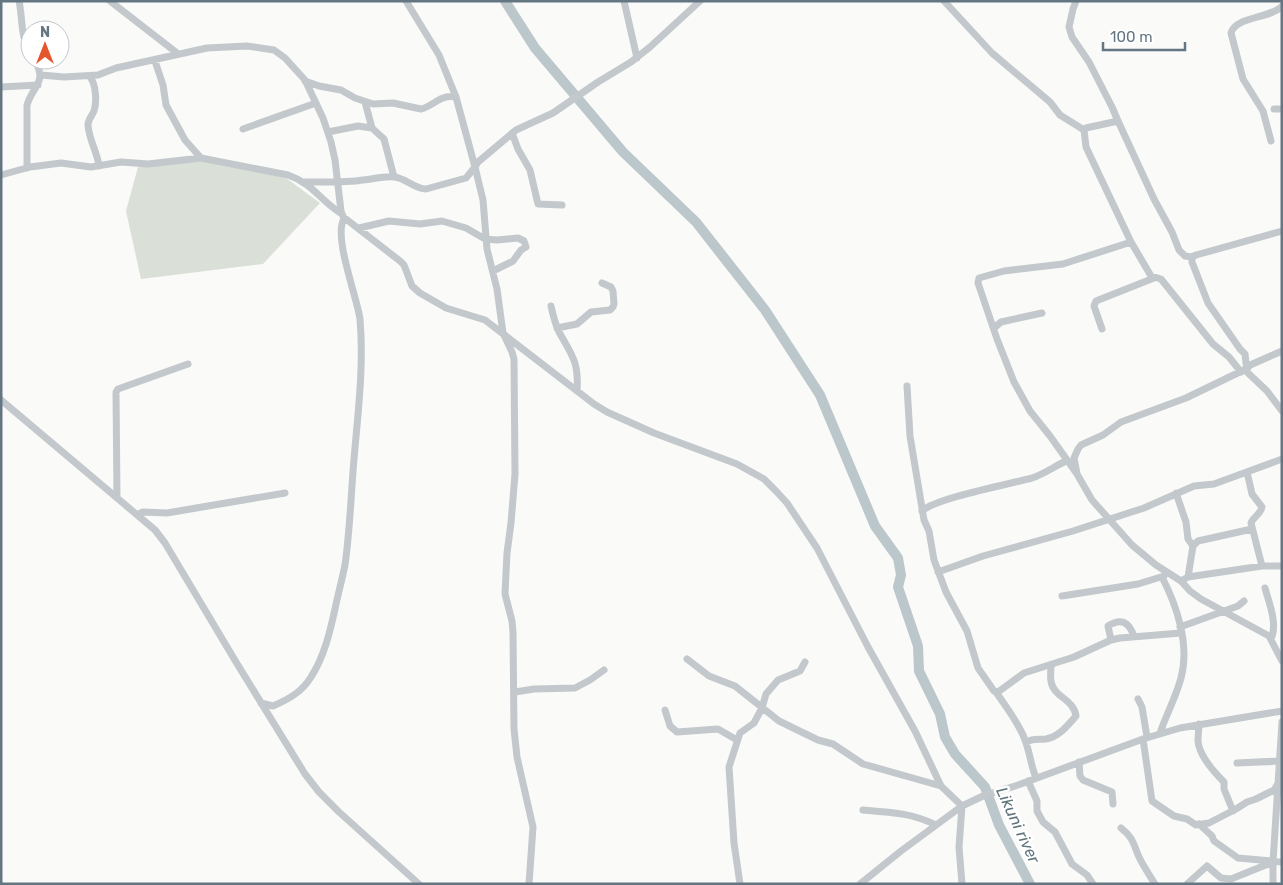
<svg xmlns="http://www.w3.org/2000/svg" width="1283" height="885" font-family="Rubik,sans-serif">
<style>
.green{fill:#dadfd7}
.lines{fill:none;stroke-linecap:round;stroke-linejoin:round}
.river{stroke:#bbc7cb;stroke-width:10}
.minor{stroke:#c3c8cc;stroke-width:7}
.labels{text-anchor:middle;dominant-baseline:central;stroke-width:5;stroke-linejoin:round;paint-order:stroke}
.water-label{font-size:16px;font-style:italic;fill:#60757c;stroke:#fff}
</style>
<rect width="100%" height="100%" fill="#fafaf8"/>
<path class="green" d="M203 161 286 178 320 203 263 264 141 279 126 211 138 167Z"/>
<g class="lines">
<path class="river" d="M505 1 535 48 623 152 696 222 765 310 820 395 875 526 898 558 901 575 898 587 918 646 919 671 940 714 945 737 955 754 985 787 999 825 1030 884"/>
<path class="minor" d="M19 1C23 19 20 36 30 52
M110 1 177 53
M624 1 637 58
M944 1 992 53 1050 102 1060 115 1084 130
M1076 1 1073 9 1069 27 1072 37 1089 62 1112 107 1118 121 1154 199 1172 232 1179 250 1185 256 1192 257
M155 61 163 85 166 105 185 140 201 158
M41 75 64 77 98 75 116 68 207 48 247 46 274 50 285 58 305 80 323 118 331 142 335 160 341 211 344 219
M90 77C96 84 97 102 94 111 92 116 88 119 88 125 89 140 97 151 99 166
M305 81 319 86 341 90 355 98 373 104 393 103 421 109C434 106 440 94 456 97
M1 87 38 85
M365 102 372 128 384 139 394 177
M1274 109H1282
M1118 121 1086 128 1084 130 1086 147 1131 242
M243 129 316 103
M328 132 358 126 372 128
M512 133 518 149 530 170 538 204 562 205
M1271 141 1263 111 1243 79 1231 33C1236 16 1270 19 1282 6
M27 168V105C34 83 47 84 35 60
M1 175 30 167 61 163 91 167 121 162 148 164 201 158 288 175C314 184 320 201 342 214
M305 182C324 182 344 183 363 180 374 179 383 176 394 177 406 178 414 189 426 189L466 178 475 167 456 97 439 55 406 1
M359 228 389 221 420 224 442 221 466 228 485 239 497 240 518 238 524 241 526 247 521 250 513 261 493 271
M1282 231 1196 255 1192 257V262L1208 303 1240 349 1245 354 1247 372 1267 391 1282 411
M551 306C553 315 555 324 559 332 572 355 579 362 577 391
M557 328 577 324 591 312 610 310 613 307 614 304 613 291 611 287 602 283
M994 328 1001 322 1042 313
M1102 329 1094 306 1096 301 1154 278
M1248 366 1282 351
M1248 368 1186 398 1121 422 1103 435 1081 445 1078 449 1074 458 1077 474 1092 500 1132 545 1156 565 1181 581 1190 591 1201 599 1269 636 1282 661
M907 386 910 436 924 520 929 531 934 560 946 592 967 631 978 668 994 691 998 692 1024 673 1074 657 1111 640 1120 638 1181 633
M1 400 155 530 165 543 236 662 305 774 319 792 339 812 419 884
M1247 472 1252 494 1262 507C1260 515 1254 516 1251 523L1262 566
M1077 474 1050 436 1030 411 1014 382 997 339 978 283 979 278 1004 271 1063 264 1131 242 1151 276 1161 279 1213 344 1229 357 1241 372
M1176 493 1186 522 1188 539 1193 546
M117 498 116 392 118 389 188 364
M922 511C936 498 1010 484 1032 478 1044 474 1055 466 1066 461
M137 515 143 512 167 513 285 493
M938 572 983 556 1073 531 1144 508 1194 486 1214 484 1282 459
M1188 577 1193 546 1198 541 1252 529
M1181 581 1188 577 1262 566H1282
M1265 588C1269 603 1278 624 1271 639
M1062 596 1138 584 1164 576
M1180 627 1238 606 1244 601
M1111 640 1108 626C1122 617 1129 623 1134 636
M687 659 709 676 735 686 779 721 818 740 833 744 863 764 941 786
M515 692 534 689 575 688 590 680 604 670
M996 692C1006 707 1019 723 1025 740 1030 753 1031 766 1036 778
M1138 699 1142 707 1147 737
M261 703 273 706C289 699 302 692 311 677 324 657 330 632 335 609 338 594 342 580 345 565 350 530 351 494 354 459 358 412 364 366 360 319 357 297 333 236 344 219H346L400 261 404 265 412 286 420 293 446 308 485 320 594 404 607 412 654 433 737 464 764 479 776 491 787 503 817 548 868 647 915 731 941 786 962 806 959 847 962 884
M665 710 670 726 677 732 718 729 737 740
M1199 724C1199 729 1198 735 1198 741 1199 756 1214 772 1224 782V789L1233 811
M1160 733C1166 715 1176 697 1181 678 1190 645 1177 606 1162 577
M1143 739 1152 801 1174 816 1187 819 1196 825 1209 823 1236 809 1247 802 1256 799 1274 790 1282 777
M1026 742C1034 738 1038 740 1046 739 1059 737 1068 725 1076 716 1074 699 1053 697 1051 681 1050 677 1051 670 1051 665
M1079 762 1080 776 1083 780 1112 792 1113 804
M1237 763 1280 761
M1028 781 1037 801V811L1043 822 1055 832 1072 864 1087 875 1093 884
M863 810C889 812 912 813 936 825
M1199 824 1212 836 1214 841 1238 858 1282 862
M1121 828C1135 839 1133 845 1140 859 1144 867 1150 876 1155 884
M529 884 533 827 517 757 514 729 513 632 512 621 505 594 507 553 511 523 515 474 514 359 512 352 503 333 497 289 487 249 483 200 475 167 478 162 516 130 553 113 598 82 631 62 650 47 700 1
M740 884 734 843 729 767 740 733 754 723 762 708 766 694 778 680 800 671 805 662
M860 884 901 851 962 806 983 796 1018 785 1143 739 1180 728 1282 711
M1187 884 1207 866 1221 878 1231 879 1273 862
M1273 884V862L1282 722"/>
</g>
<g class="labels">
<g class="water-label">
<text transform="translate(1018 825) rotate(65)">Likuni river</text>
</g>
</g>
<rect width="1283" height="885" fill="none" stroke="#657683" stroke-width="5"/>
<g transform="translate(45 45)"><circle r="24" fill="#ffffff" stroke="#c1c8cd"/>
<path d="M0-4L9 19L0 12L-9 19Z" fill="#e4572e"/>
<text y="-8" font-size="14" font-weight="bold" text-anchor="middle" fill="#657683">N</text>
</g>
<path d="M1103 42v8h82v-8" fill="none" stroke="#657683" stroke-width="2.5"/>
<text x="1110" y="42" font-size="15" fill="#657683" stroke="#ffffff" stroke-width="4" paint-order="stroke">100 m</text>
</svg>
